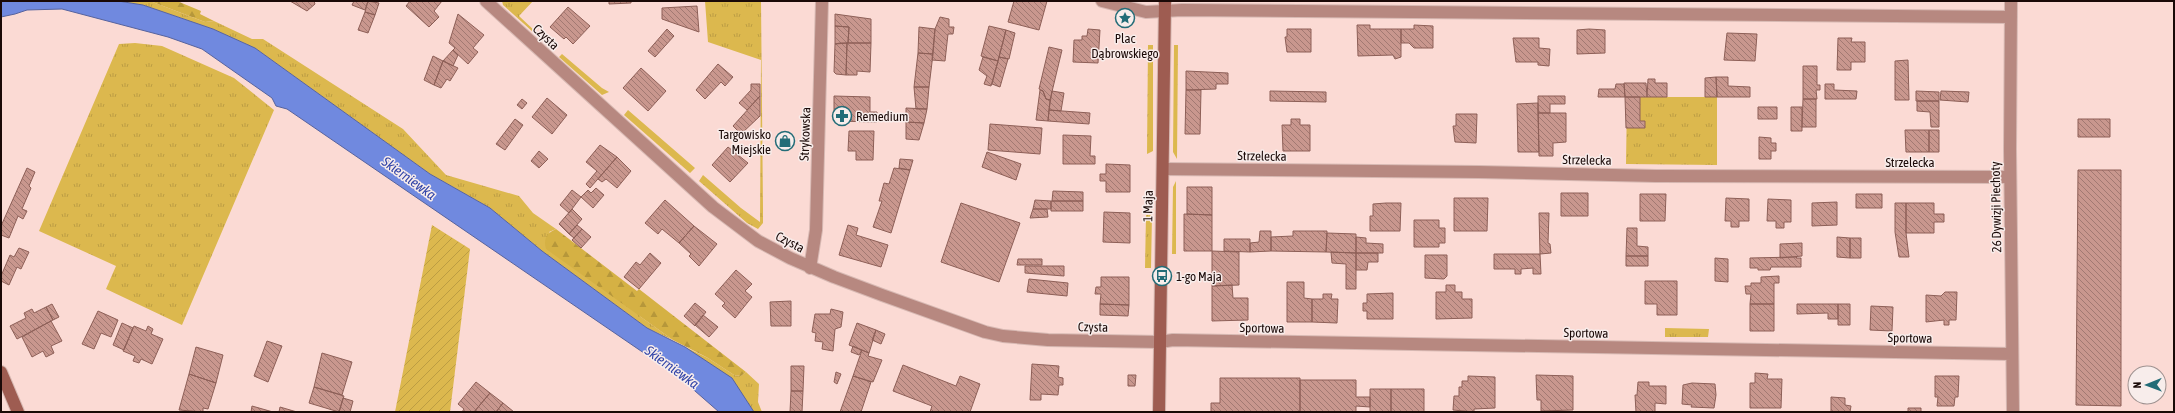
<svg xmlns="http://www.w3.org/2000/svg" width="2175" height="413" font-family="'Asap Condensed',sans-serif">
<style>
.grass{fill:url(#grass-tufts)}
.forest{fill:url(#forest-firs)}
.garden{fill:url(#garden-furrows)}
.water{fill:#7089df;stroke:#56639e}
.building{fill:url(#building-back-hatch);stroke:#8d5f57}
.lines{fill:none;stroke-linecap:round;stroke-linejoin:round}
.street-casing{stroke:#d7b9b3;stroke-width:14}
.secondary-casing{stroke:#d7b9b3;stroke-width:14}
.street{stroke:#b78880;stroke-width:12}
.secondary{stroke:#9e5c51;stroke-width:12}
.labels{text-anchor:middle;dominant-baseline:central;stroke-width:3;stroke-linejoin:round;paint-order:stroke}
.street-label{font-size:13px;fill:#1a0907;stroke:#f8edeb}
.poi-label{font-size:13px;fill:#1a0907;stroke:#f8edeb;text-anchor:start}
.water-label{font-size:14px;font-style:italic;fill:#3144a8;stroke:#f8edeb}
</style>
<defs>
<pattern id="grass-tufts" width="24" height="20" patternUnits="userSpaceOnUse"><rect width="24" height="20" fill="#dcb84e"/><path d="M3 7l-1-3M5 7V3M7 7l1-3M15 17l-1-3M17 17v-4M19 17l1-3" fill="none" stroke="#bc9d43"/></pattern>
<pattern id="forest-firs" width="22" height="20" patternUnits="userSpaceOnUse"><rect width="22" height="20" fill="#d5b144"/><path d="M5 1l3.5 6h-7zM16 11l3.5 6h-7z" fill="#b6973a"/></pattern>
<pattern id="garden-furrows" width="10" height="10" patternUnits="userSpaceOnUse"><rect width="10" height="10" fill="#dcb84e"/><path d="M-1 1l2-2M0 10L10 0M9 11l2-2" fill="none" stroke="#bc9d43"/></pattern>
<pattern id="building-back-hatch" width="6" height="6" patternUnits="userSpaceOnUse"><rect width="6" height="6" fill="#c9978e"/><path d="M-1 5l2 2M0 0l6 6M5-1l2 2" fill="none" stroke="#a27972"/></pattern>
</defs>
<rect width="100%" height="100%" fill="#fbdad4"/>
<path class="grass" d="M118 1H150L205 22 214 21 252 39H263L403 129 446 175 519 196 533 213 556 229 549 232 641 317 673 340 647 328 542 251 490 208 430 174 255 48 213 29 143 5Z
M502 1H533L519 16 554 49 553 50 503 5Z
M705 1H761L763 210V223L758 229 747 223 699 181 703 175 741 208 760 222 761 60 708 42Z
M135 43 162 46 234 78 274 110 182 325 106 289 116 266 39 231 119 44Z
M1148 45H1153V151L1147 154Z
M1174 45H1178L1177 159 1173 152Z
M562 54 602 88 609 92 602 95 559 57Z
M1627 97H1717V165L1626 164Z
M628 110 695 168 690 173 624 115Z
M1176 181V254H1172L1173 187Z
M1146 215H1152L1151 268H1145Z
M1665 328 1709 329 1708 337H1665Z
M685 347 708 358 734 375 741 376 746 372 759 384 758 402 762 412H754L731 378Z"/>
<path class="forest" d="M150 1H177L201 11 200 14 214 21 205 22Z
M556 229 637 291 639 289 746 372 741 376 734 375 708 358 673 340 546 249C543 239 547 233 556 229Z"/>
<path class="garden" d="M432 225 470 249 450 412H395Z"/>
<path class="water" d="M1 1H118L143 5 213 29 255 48 430 174 490 208 542 251 647 328 685 347 732 378 754 412H719L679 377 287 109 276 106 272 98 202 49 168 37 62 9 27 10 15 14 1 17Z"/>
<path class="building" d="M290 1H314L315 4 307 11Z
M354 1H368L365 10 352 5Z
M368 1 379 3 375 15 365 12Z
M410 1H442L434 11 439 17 429 27 406 6Z
M609 1H631V3L609 4Z
M1014 1H1047L1039 30 1008 22Z
M697 6 699 32 662 19V8Z
M568 7 590 26 573 44 566 37 564 39 550 27Z
M365 12 375 15 368 33 358 30Z
M458 14 484 35 473 48 478 52 468 64 453 50 455 48 449 43Z
M835 14 871 19V43H848L849 27 835 26Z
M940 17 949 19V27H954L953 34H948L945 61 932 60 935 29Z
M1357 25H1370V29H1401V57L1395 59 1393 55 1358 56Z
M1414 25 1433 26V48H1414L1409 43H1401V29H1414Z
M835 26 849 27 848 43 835 44Z
M989 26 1006 30 998 61 981 56Z
M919 27 935 29 933 54 918 53Z
M667 29 674 36 655 57 648 51Z
M1088 29 1100 30 1098 63 1073 62 1074 40H1082V36H1087Z
M1287 29H1311V52H1287L1285 37H1287Z
M1589 29 1605 30V53L1577 54V30Z
M1006 30 1015 33 1009 59 999 57Z
M1727 33 1757 34 1755 61 1724 60Z
M1513 38H1539V48L1550 49 1549 66 1538 65V62H1516Z
M1838 38H1852L1851 42H1865V62H1851V70H1837Z
M840 43H847L846 75 836 74 834 72 835 44Z
M847 43H871L870 72 857 71V75H846Z
M1049 47 1062 50 1050 100 1046 99 1043 91 1039 89Z
M453 50 458 55 453 66 443 61Z
M918 53 933 54 929 87H914Z
M433 56 443 61 434 85 424 80Z
M983 57 998 61 991 86 984 84 987 76 979 70Z
M999 57 1008 59 1000 87 992 84Z
M1908 60 1909 100H1895V61Z
M443 61 458 68 450 81 447 79 441 88 434 85Z
M718 64 733 77 725 86 721 82 705 99 696 90Z
M1803 66H1817V85H1820V90H1816L1817 99H1803Z
M641 68 666 91 648 111 623 88Z
M1186 71 1228 73V84H1216V89L1186 90Z
M1716 77 1717 97H1705V78Z
M1716 77H1728V86L1750 87V97H1717Z
M1648 79H1655V83H1667V97H1647Z
M1624 83H1646L1647 97H1625Z
M751 84H760V96L747 110 739 103 751 90Z
M1616 84H1624L1625 97H1598L1599 89H1615Z
M1825 84H1834V90L1857 91 1856 99H1825Z
M914 87H929L927 109H916Z
M1040 90 1043 91 1046 99 1050 100 1048 121 1036 120Z
M1186 90H1201L1200 134H1185Z
M1052 91 1064 93 1061 111 1049 110Z
M1270 91 1326 92V102L1270 101Z
M1916 91 1939 92V101H1916Z
M1941 91 1969 92 1968 102 1940 100Z
M760 96V116L741 134 733 126Z
M834 96 870 97V112H877V122L834 121Z
M1538 96H1565V104H1550V113H1538Z
M1625 97H1640V121H1645V128H1626Z
M547 98 567 115 552 134 532 117Z
M522 99 527 103 522 109 517 105Z
M1803 99H1816V127H1802Z
M1917 101H1939V127H1931L1930 112 1917 111Z
M1538 103 1539 152H1518L1517 104Z
M1758 107H1777V119H1758Z
M1791 107H1802V131H1791Z
M906 108 927 109 924 123 906 122Z
M1049 110 1090 113 1089 124 1048 121Z
M1538 113H1566V142L1553 143V156H1539Z
M1456 114H1477L1476 143 1455 142 1453 126H1456Z
M515 119 523 125 505 150 496 144Z
M1291 119H1300V125H1310V151H1283L1282 125H1291Z
M2078 119H2110V137H2078Z
M906 122 924 123 919 140 906 139Z
M990 124 1042 128 1040 154 988 150Z
M1905 130H1929V152H1906Z
M1929 130H1939V152H1929Z
M849 131H874L873 160H856V151H848Z
M1063 135 1091 136 1090 156H1095V164H1063Z
M1759 137 1771 138V143H1776V151H1771V159H1759Z
M600 145 617 157 590 188 586 184 597 171 586 162Z
M728 147 748 163 730 182 712 165Z
M539 151 548 159 539 168 531 161Z
M987 152 1021 164 1016 180 982 167Z
M617 157 631 171 617 188 606 179 602 182 598 179Z
M900 159 913 160 910 170 899 168Z
M1106 164 1130 165V192H1106V181H1100V174H1106Z
M27 168 35 172 29 186 31 188 22 209 27 211 23 219 18 216 9 238 1 235V226Z
M894 168 910 170 891 233 873 227 882 201H879L884 183 889 184Z
M2078 170H2121V406L2076 405Z
M1187 187H1212V215L1187 214Z
M596 188 604 195 593 208 581 197 588 190 591 193Z
M572 190 581 197 569 213 560 205Z
M1053 191 1083 192V201H1052Z
M1561 193H1588V216H1561Z
M1640 194H1666L1665 221H1640Z
M1856 194H1882V208H1856Z
M1454 198H1488L1487 231H1454Z
M1726 198 1749 199V221H1739V227H1731V221H1725Z
M1768 199 1791 200V222H1784V228H1776V221H1767Z
M665 200 694 226 679 243 662 229 658 234 645 223Z
M1035 200 1051 201V209H1033Z
M1051 201H1083V211H1051Z
M1837 202V225L1812 226V203Z
M961 203 1020 223 999 282 941 262Z
M1386 203H1401L1400 231H1370V216H1373V204Z
M1895 203H1906V233L1909 257H1899L1895 232Z
M1906 203H1934V214H1944V222H1934V233H1906Z
M572 209 582 219 569 234 559 224Z
M1033 209H1047L1048 217 1030 218Z
M1104 212 1130 213V243L1103 242Z
M1539 213H1549L1548 243 1550 244 1551 253 1540 254Z
M1184 214 1212 215V251H1184Z
M1414 220H1439V228H1445V243H1439V247H1414Z
M577 225 582 229 574 238 569 234Z
M848 225 858 228 856 235 888 245 881 267 839 255Z
M694 226 717 244 699 266 689 256 691 254 679 243Z
M1627 228H1637V246L1648 247V256H1626Z
M582 229 591 237 581 248 572 240Z
M1260 231H1271V251L1250 252V243L1259 242Z
M1293 231H1327L1326 252 1271 251V237L1293 236Z
M1327 233 1356 234V253L1326 252Z
M1356 237 1366 238V243L1383 244V253H1356Z
M1837 237 1850 238V258L1837 257Z
M1850 238H1861V258H1850Z
M1224 239H1250V252L1224 251Z
M1802 243V256L1780 258V244Z
M19 248 29 252 21 269 17 267 9 285 1 281V276L10 255 14 257Z
M1212 251 1239 252V285L1212 286Z
M1331 252 1356 253V289H1346V264L1332 263Z
M650 253 661 263 639 289 624 277 636 262 640 265Z
M1356 253H1378V262H1368L1367 270H1356Z
M1494 254H1540L1541 274H1533V268L1521 269V274H1515V269H1494Z
M1425 255H1447V276L1444 279 1425 278Z
M1626 256H1648V266H1626Z
M1797 257 1796 258H1801V267H1771L1770 270H1758V268H1750V258Z
M1715 258 1728 259V282L1715 281Z
M1018 259H1042V265H1017Z
M1025 266H1064V276L1025 273Z
M736 270 752 284 745 291 752 297 735 318 722 306 725 303 715 294Z
M1779 276V283H1774V304H1750L1751 294H1746L1745 286H1751V283H1761V277Z
M1101 277H1129V305L1100 304 1101 294H1095L1096 287H1101Z
M1029 279 1068 283 1067 296 1027 292Z
M1645 281H1677V315H1657V304H1645Z
M1287 282H1304V298L1312 299V322H1287Z
M1232 285 1233 298H1248V320L1212 321V286Z
M1446 285H1455V292H1462V299H1472V318L1436 319V292H1446Z
M1945 292H1957L1956 320H1949V325H1944V320L1926 322V295L1941 296Z
M1393 293V319H1367V311H1363V303H1367V294Z
M1323 294H1332L1331 299H1338L1337 323 1312 322V299H1323Z
M791 301V326H771L770 302Z
M695 303 706 312 695 326 684 316Z
M52 304 59 317 53 320 46 307Z
M1100 304 1129 305 1128 316 1100 315Z
M1750 304H1774V331H1750Z
M1797 304H1838V319H1828V313L1797 314Z
M1838 304H1850V325H1838Z
M1871 306 1893 307 1892 331 1870 330Z
M46 307 53 320 17 339 10 326 26 318 24 313 32 309 34 313Z
M831 309 843 312 841 327 835 329 833 351 822 349 823 342 815 341 816 333 812 332 815 314H830Z
M98 311 118 320 111 337 101 333 94 349 82 344Z
M703 315 718 327 709 337 695 325Z
M51 321 62 341 51 346 54 353 46 357 43 351 32 357 22 337Z
M122 323 133 328 124 350 113 345Z
M857 323 876 330 869 353 849 345Z
M134 326 146 331 148 326 153 329 151 334 163 339 152 364 141 359 139 363 133 361 135 356 123 351Z
M876 330 885 334 881 344 872 340Z
M267 341 282 346 268 382 254 376Z
M853 346 862 350 859 355 851 352Z
M196 347 223 355 216 383 189 374Z
M862 350 869 353 868 356 882 360 873 382 853 376Z
M322 353 352 362 342 395 314 387Z
M1032 364 1059 366 1058 377 1063 378V385H1059L1058 395 1041 394V400H1030Z
M903 365 956 386 960 376 980 384 970 412H930L932 406 893 391Z
M791 366H804L803 391H791Z
M836 372 841 374 837 384 834 382Z
M1755 373 1768 374 1767 379H1782L1781 408H1750V383H1755Z
M189 374 216 383 208 409 203 408V412L179 410Z
M1128 375H1136L1135 386H1128Z
M1536 375 1573 376V410L1541 411V400H1537Z
M853 376 871 382 861 412H840Z
M1468 376 1495 377V408L1474 409V412L1453 410 1454 396H1459V387H1462V381H1468Z
M1935 376H1959L1958 397H1955L1954 406H1937L1938 397H1935Z
M1220 378H1300V412H1211V403H1220Z
M1300 380H1356V397H1370V407L1356 406V412H1300Z
M476 382 490 393 474 412H462L464 409 458 404Z
M1638 382H1649V386H1666V404L1655 403V412H1636L1635 395H1637Z
M1692 383 1715 384 1716 395 1714 408 1691 407 1692 405 1682 404 1683 385Z
M314 387 344 396 339 412 309 403Z
M1370 389H1391V412H1370Z
M1391 389H1424V412H1391Z
M791 391H803L802 412H790Z
M490 393 503 403 496 412H474Z
M1831 397 1845 398V405L1851 406 1850 412H1831Z
M343 398 353 401 350 412H339Z
M503 403 514 412H496Z
M252 406 273 412H251Z
M280 407 297 412H279Z
M1908 408H1921V412H1924H1908Z"/>
<g class="lines">
<defs>
<path id="street" d="M486 1 713 207 758 241 790 258 834 277 882 295 985 332 1003 336 1048 340 1160 342 1173 340 2012 354
M1102 1 1146 12 1182 10 2011 17
M2011 1 2010 149 2013 412
M1163 169 1479 172 1656 176 2010 177
M810 268 816 230 822 1"/>
<path id="secondary" d="M1 372 18 412
M1159 412 1165 1"/>
</defs>
<use href="#street" class="street-casing"/>
<use href="#secondary" class="secondary-casing"/>
<use href="#street" class="street"/>
<use href="#secondary" class="secondary"/>
</g>
<defs>
<symbol id="sight-ring" viewBox="-11 -11 22 22"><circle r="9.5" fill="#f8edeb" stroke="#236c77" stroke-width="1.5"/><path d="M0-6L1.8-2.2L6-1.7L2.9 1.2L3.7 5.4L0 3.3L-3.7 5.4L-2.9 1.2L-6-1.7L-1.8-2.2Z" fill="#236c77"/></symbol>
<symbol id="pharmacy-ring" viewBox="-11 -11 22 22"><circle r="9.5" fill="#f8edeb" stroke="#236c77" stroke-width="1.5"/><path d="M-2-6h4v4h4v4h-4v4h-4v-4h-4v-4h4Z" fill="#236c77"/></symbol>
<symbol id="shop-ring" viewBox="-11 -11 22 22"><circle r="9.5" fill="#f8edeb" stroke="#236c77" stroke-width="1.5"/><path d="M-5-2.5h2.3a2.7 3.5 0 0 1 5.4 0H5L5.5 6h-11ZM-1.5-2.5h3a1.5 2.3 0 0 0-3 0Z" fill="#236c77"/></symbol>
<symbol id="bus-ring" viewBox="-11 -11 22 22"><circle r="9.5" fill="#f8edeb" stroke="#236c77" stroke-width="1.5"/><path d="M-5-6H5V4H4V6H2V4H-2V6H-4V4H-5ZM-3.5-4V0h7V-4ZM-3.5 1.2v1.5H-2V1.2ZM2 1.2v1.5H3.5V1.2Z" fill="#236c77"/></symbol>
</defs>
<g fill-rule="evenodd">
<use href="#sight-ring" x="1114" y="7" width="22" height="22"/>
<use href="#pharmacy-ring" x="831" y="105" width="22" height="22"/>
<use href="#shop-ring" x="774" y="130" width="22" height="22"/>
<use href="#bus-ring" x="1151" y="265" width="22" height="22"/>
</g>
<g class="labels">
<g class="street-label">
<text transform="translate(546 37) rotate(43)">Czysta</text>
<text transform="translate(805 134) rotate(-88)">Strykowska</text>
<text transform="translate(1262 156) rotate(1)">Strzelecka</text>
<text transform="translate(1587 160) rotate(1)">Strzelecka</text>
<text x="1910" y="162">Strzelecka</text>
<text transform="translate(1148 206) rotate(-89)">1 Maja</text>
<text transform="translate(1996 207) rotate(-91)">26 Dywizji Piechoty</text>
<text transform="translate(790 242) rotate(27)">Czysta</text>
<text transform="translate(1093 327) rotate(1)">Czysta</text>
<text transform="translate(1262 328) rotate(1)">Sportowa</text>
<text transform="translate(1586 333) rotate(1)">Sportowa</text>
<text transform="translate(1910 338) rotate(1)">Sportowa</text>
</g>
<g class="poi-label">
<text x="1125" y="38" text-anchor="middle">Plac<tspan x="1125" dy="15">Dąbrowskiego</tspan></text>
<text x="856" y="116">Remedium</text>
<text x="771" y="134" text-anchor="end">Targowisko<tspan x="771" dy="15">Miejskie</tspan></text>
<text x="1176" y="276">1-go Maja</text>
</g>
<g class="water-label">
<text transform="translate(409 178) rotate(36)">Skierniewka</text>
<text transform="translate(672 367) rotate(36)">Skierniewka</text>
</g>
</g>
<rect width="2175" height="413" fill="none" stroke="#1a0907" stroke-width="4"/>
<g transform="translate(2147 385) rotate(269)"><circle r="19" fill="#f8edeb" stroke="#9f9290"/>
<path d="M0-3L7 15L0 10L-7 15Z" fill="#236c77"/>
<text y="-6" font-size="11" font-weight="bold" text-anchor="middle" fill="#1a0907">N</text>
</g>
</svg>
